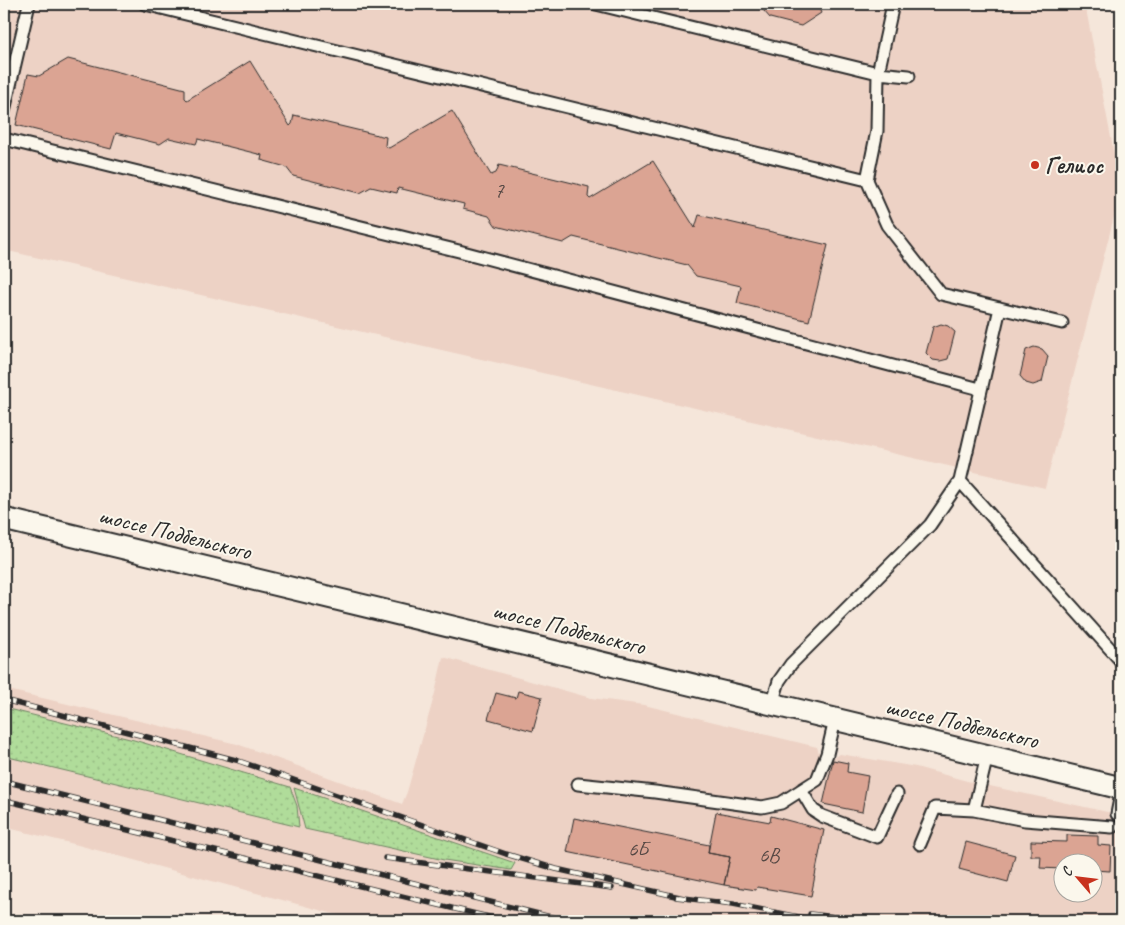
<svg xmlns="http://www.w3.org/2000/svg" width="1125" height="925" font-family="Caveat,sans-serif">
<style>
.built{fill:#edd2c5;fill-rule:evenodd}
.grass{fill:url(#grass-dots);stroke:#6e8462}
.building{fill:#dba493;stroke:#2b2b2b}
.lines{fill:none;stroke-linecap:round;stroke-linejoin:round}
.service-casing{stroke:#2b2b2b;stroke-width:15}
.minor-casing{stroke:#2b2b2b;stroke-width:25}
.service{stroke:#fbf7ec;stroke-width:11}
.minor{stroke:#fbf7ec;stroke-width:21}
.rail-casing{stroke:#2b2b2b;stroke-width:5.5}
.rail{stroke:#fbf7ec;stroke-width:4;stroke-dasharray:11;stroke-linecap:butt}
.poi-dot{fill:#c8321e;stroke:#fbf7ec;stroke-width:2}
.labels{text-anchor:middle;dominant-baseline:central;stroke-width:4;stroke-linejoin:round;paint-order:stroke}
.number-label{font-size:21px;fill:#574945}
.poi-label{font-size:24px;font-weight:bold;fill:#2b2b2b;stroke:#fbf7ec;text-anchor:start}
.street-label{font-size:24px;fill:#2b2b2b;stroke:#fbf7ec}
</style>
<defs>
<pattern id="grass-dots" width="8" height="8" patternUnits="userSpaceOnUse" patternTransform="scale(1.25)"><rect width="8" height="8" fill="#b0dc9a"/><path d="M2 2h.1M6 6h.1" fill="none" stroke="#98bd85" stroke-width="1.8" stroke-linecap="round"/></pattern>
</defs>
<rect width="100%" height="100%" fill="#f5e6da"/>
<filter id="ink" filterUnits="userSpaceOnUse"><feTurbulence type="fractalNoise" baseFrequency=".02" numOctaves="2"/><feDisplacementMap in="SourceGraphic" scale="10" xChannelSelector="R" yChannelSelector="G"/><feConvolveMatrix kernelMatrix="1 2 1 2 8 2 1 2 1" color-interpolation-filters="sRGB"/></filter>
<g filter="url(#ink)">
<path class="built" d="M4 4H1085L1121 189 1045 488 4 250Z
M443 657 591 698 644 705 817 747 819 753 835 757 840 754 916 767 967 781 1121 815V921H360L78 845 4 827V689L237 744 402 804 407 792 435 693ZM1062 862H1092V892H1062Z"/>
<path class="grass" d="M4 708 134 740 290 787 297 806 299 827 4 756Z
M294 788 515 863 511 870 444 860 305 829Z"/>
<path class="building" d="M758 4H817L821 13 801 26 770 18Z
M68 59 185 89V98L187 100 250 61 290 126 292 124 294 115 386 137 385 146 389 148 452 111 491 175 496 173 499 165 589 187 588 197 590 199 653 161 695 228 699 215 828 245 809 321 737 303 741 286 696 276 687 265 573 237 563 243 496 226 489 216 463 209 464 204 398 188 397 193 371 187 360 193 293 176 286 167 261 160 262 155 198 139 196 144 169 138 160 144 116 133 111 149 16 125 28 74 39 76Z
M941 324 948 326 955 332 948 359 940 361 933 360 926 353 933 327Z
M1034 347 1042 349 1048 356 1042 382 1033 385 1026 383 1020 376 1026 350Z
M518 691 542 697 533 731 488 719 496 693 516 698Z
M833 760 848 763 847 772 868 776 862 812 823 804Z
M716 812 770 822 771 816 824 830 811 896 757 887 756 890 724 885 730 857 708 853Z
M574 818 709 845 708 853 730 857 724 885 567 852Z
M1067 835 1098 836V845L1111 846 1110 871 1092 870V862H1062V869L1040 868 1041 856H1031V841L1067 842Z
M966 842 1015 855 1008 882 959 869Z"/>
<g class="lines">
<defs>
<path id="service" d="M145 4 867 180
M596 4 878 73 909 76
M893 4 878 73 877 131 867 180 887 225 941 294 1062 323
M4 111 29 4
M4 139 459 251 980 389
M1000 308 960 481 1121 661
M772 704 779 681 791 664 930 525 960 481
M987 756 974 810 1025 820 1112 827
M578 784 655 792 762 807 781 803 817 780 827 754 835 720
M801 790 813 810 822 816 877 837 897 794
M1117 814 1121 794
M920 844 935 808 974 810"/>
<path id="minor" d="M4 519 1121 788"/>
</defs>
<use href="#service" class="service-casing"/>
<use href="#minor" class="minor-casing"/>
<use href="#service" class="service"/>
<use href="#minor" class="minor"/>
<defs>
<path id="rail" d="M4 700 236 760 506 854 556 869 684 898
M4 781 567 921
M4 800 505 921
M385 858 612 888
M676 897 733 904 819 921
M810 914 869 921"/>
</defs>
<use href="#rail" class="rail-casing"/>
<use href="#rail" class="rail"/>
</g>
</g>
<circle class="poi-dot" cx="1035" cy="165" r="5"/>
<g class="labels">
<g class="number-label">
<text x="499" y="190">7</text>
<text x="638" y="849">6Б</text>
<text x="769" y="855">6В</text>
</g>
<g class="poi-label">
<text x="1045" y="165">Гелиос</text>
</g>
<g class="street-label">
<text transform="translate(175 533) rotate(14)">шоссе Подбельского</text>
<text transform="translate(569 628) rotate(14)">шоссе Подбельского</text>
<text transform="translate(962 723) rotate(13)">шоссе Подбельского</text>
</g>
</g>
<rect width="1125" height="925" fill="none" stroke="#fbf7ec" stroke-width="20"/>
<rect x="10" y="10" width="1105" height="905" fill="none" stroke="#2b2b2b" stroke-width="2" filter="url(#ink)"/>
<g transform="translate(1078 878) rotate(298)"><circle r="24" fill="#fbf7ec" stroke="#a8a59f"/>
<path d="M0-4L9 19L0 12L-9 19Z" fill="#c8321e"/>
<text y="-8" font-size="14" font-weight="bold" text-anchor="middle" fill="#2b2b2b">С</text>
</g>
</svg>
